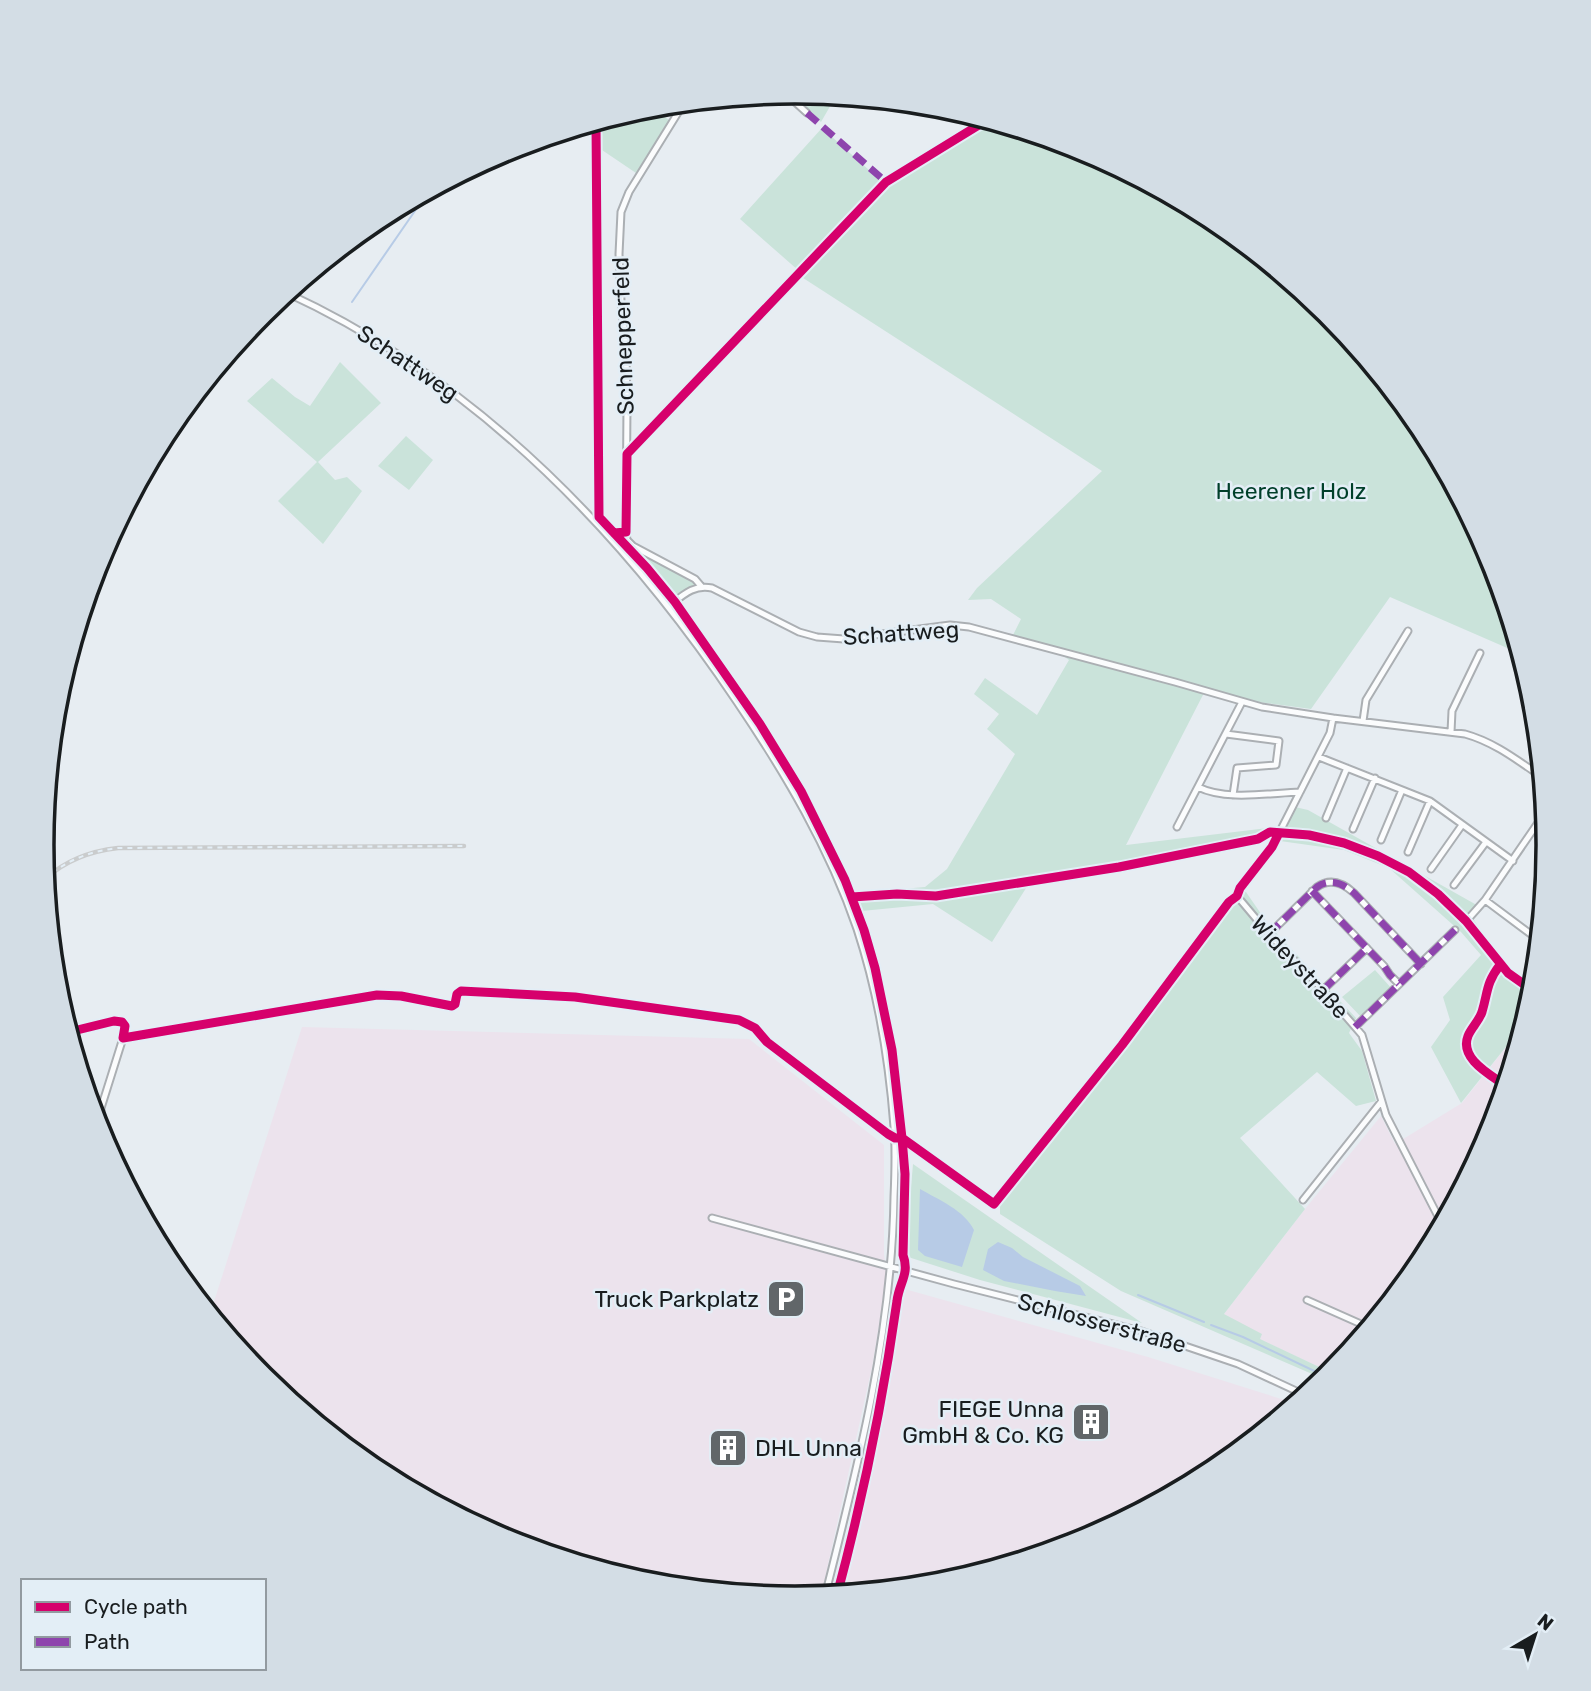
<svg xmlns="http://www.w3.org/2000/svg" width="1591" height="1691" font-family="Rubik,sans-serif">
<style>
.industrial{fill:#ece3ed}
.green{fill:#cae3da}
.water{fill:#b7cbe6}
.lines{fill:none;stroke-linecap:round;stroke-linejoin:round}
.stream{stroke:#b7cbe6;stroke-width:2}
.street-casing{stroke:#abafb3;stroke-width:9}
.street{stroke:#fbfcfd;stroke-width:5}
.rail-casing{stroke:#cacccd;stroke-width:4.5}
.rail{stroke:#e3eef6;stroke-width:2;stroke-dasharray:5;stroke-linecap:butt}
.quiet{stroke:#8e44ad;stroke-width:7;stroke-dasharray:14 7;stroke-linecap:butt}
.cycleway-casing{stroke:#e3eef6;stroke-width:13}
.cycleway{stroke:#d6006c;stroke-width:9}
.labels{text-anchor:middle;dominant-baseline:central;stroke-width:5;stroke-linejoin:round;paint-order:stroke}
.street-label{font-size:23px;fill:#191d1f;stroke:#e3eef6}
.park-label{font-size:23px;fill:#003f2a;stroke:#e3eef6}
.poi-label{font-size:23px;fill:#191d1f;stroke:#e3eef6;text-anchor:end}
.rim{fill:none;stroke:#191d1f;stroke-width:3.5}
</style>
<rect width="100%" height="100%" fill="#e7edf2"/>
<path class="industrial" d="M1525 1023 1491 1134 1422 1264 1332 1373 1259 1339 1261 1335 1224 1314 1305 1209 1381 1116 1395 1144 1462 1103Z
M302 1027 749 1039 884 1145V1255L887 1277 872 1367 821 1596 795 1599 648 1584 507 1541 377 1472 262 1378 210 1314Z
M901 1288 1148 1357 1297 1404 1214 1472 1083 1542 942 1585 840 1595Z"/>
<path class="green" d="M796 92 836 96 821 122 789 93Z
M649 106 669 120 636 173 602 150V120Z
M991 121 1084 150 1214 219 1329 313 1422 427 1492 558 1521 654 1390 597 1311 709 1243 700 1206 689 1126 845 1276 827 1268 840 1028 885 992 942 933 904 862 911 855 893 925 887 947 869 1015 754 987 729 999 714 974 694 985 678 1037 715 1069 660 1049 646 1013 635 1021 619 991 599 968 600 977 588 1102 471 800 276 878 193 889 184Z
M822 128 879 179 881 186 799 271 740 219Z
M340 362 381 403 318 462 335 480 347 477 362 491 323 544 278 501 317 462 247 401 272 378 295 397 310 406Z
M406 436 433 460 409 490 378 466Z
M641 554 693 581 695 585 673 596 639 557Z
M1295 807 1308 810 1482 908 1473 918C1492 950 1506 969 1534 993L1525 1023 1461 1103 1431 1047 1450 1020 1443 997 1481 955 1461 932 1389 868 1344 850 1280 841Z
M1246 892 1268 924 1356 1018 1349 1033 1362 1051 1376 1101 1356 1106 1317 1072 1240 1138 1305 1209 1224 1314 1262 1334 1260 1339 1332 1373 1326 1380 1121 1291 1000 1214V1194L1231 893Z
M1375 970 1393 990 1363 1019 1342 997Z
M913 1164 1142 1323 980 1280 905 1256Z"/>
<path class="water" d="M920 1189C939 1200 964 1210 974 1230L962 1267 925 1256 918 1250Z
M998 1242 1012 1248 1023 1257 1080 1286 1086 1296 1055 1291 1004 1281 983 1270 988 1249Z"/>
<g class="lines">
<path class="stream" d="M352 302 428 192
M1138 1295 1204 1322
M1211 1325 1243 1337 1329 1378"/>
<defs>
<path id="street" d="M785 93 807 113
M684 103 629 192 621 212 619 254 621 301 626 351 627 405 626 532 627 540 633 546 695 579 701 586
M287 293C476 380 622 531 737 702 785 773 829 847 857 929 878 993 889 1060 894 1127 896 1151 895 1174 894 1197 892 1333 858 1466 825 1596
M669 606C683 595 694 584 712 588L799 632 817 637 844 639 950 625 969 627 1175 682 1262 707 1333 718 1465 734C1494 742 1517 760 1542 777
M1333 718 1330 733 1272 847 1240 888 1237 896 1269 934 1323 990 1362 1035 1386 1115 1443 1226
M1363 721 1366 700 1408 631
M1451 732 1452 711 1480 653
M1226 734 1279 741 1276 765 1237 768 1233 795
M1319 757 1430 801 1513 861
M1198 787C1226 801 1269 793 1300 792
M1326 818 1347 768
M1177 827 1242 702
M1353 829 1375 778
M1381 840 1402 790
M1408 852 1430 801
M1431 869 1462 825
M1454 885 1486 842
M1312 891 1384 966 1390 975 1399 984
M1485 900 1540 941
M1469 918 1485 900 1546 811
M1269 934 1317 887C1330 878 1343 883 1354 893L1421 964
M1323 990 1367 948
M1355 1027 1455 930
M123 1038 216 1022
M91 1106 101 1110
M96 1124 123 1038 125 1026 122 1022 114 1021
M1303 1200 1381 1102
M712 1218 954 1284 1141 1331 1238 1364 1307 1396
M1307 1300 1370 1328"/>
</defs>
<use href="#street" class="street-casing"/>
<use href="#street" class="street"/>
<defs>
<path id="rail" d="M45 879C66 860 91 851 118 848L464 846"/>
</defs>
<use href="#rail" class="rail-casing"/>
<use href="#rail" class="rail"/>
<path class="quiet" d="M807 113 886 182
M1312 891 1384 966 1390 975 1399 984
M1269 934 1317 887C1330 878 1343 883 1354 893L1421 964
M1323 990 1367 948
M1355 1027 1455 930"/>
<defs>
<path id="cycleway" d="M596 122 599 517 647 568 675 602 760 724 801 791 845 880 864 930 875 968 892 1050 902 1138 905 1174 903 1255C910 1274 899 1283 897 1301 883 1400 863 1498 837 1595
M614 533 626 532 627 454 886 182 987 120
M852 897 897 894 936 896 1119 867 1258 839 1270 832 1309 835 1344 843 1378 856 1409 872 1438 894 1466 921 1508 973 1535 992
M1500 965C1486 983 1488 992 1482 1012 1479 1021 1471 1028 1468 1036 1459 1059 1491 1075 1506 1086
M69 1032 114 1021 122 1022 125 1026 123 1038 377 995 401 996 452 1006 455 1004 457 994 461 991 575 997 739 1020 755 1028 767 1042 888 1134 895 1138H902L994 1204 1122 1045 1229 902 1237 896 1240 888 1272 847 1279 833"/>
</defs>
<use href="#cycleway" class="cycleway-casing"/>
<use href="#cycleway" class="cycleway"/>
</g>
<defs>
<symbol id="parking-square" viewBox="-11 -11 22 22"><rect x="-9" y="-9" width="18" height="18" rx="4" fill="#616669" stroke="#e3eef6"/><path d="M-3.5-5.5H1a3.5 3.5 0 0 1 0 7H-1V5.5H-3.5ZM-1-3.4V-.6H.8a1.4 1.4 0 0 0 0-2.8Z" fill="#fff"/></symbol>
<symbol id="building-square" viewBox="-11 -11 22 22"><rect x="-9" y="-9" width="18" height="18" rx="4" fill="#616669" stroke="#e3eef6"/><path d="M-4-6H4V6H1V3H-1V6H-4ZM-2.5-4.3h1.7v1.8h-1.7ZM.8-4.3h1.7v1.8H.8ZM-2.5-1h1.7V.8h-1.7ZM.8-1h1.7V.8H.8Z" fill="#fff"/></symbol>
</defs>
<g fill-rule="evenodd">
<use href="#parking-square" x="764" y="1277" width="44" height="44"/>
<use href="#building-square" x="1069" y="1400" width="44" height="44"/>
<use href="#building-square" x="706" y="1426" width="44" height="44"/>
</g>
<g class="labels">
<g class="street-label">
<text transform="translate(623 336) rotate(-92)">Schnepperfeld</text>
<text transform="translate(408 363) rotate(34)">Schattweg</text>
<text transform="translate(901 633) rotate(-4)">Schattweg</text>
<text transform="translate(1300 967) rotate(47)">Wideystraße</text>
<text transform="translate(1102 1323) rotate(15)">Schlosserstraße</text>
</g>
<g class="park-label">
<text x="1291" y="491">Heerener Holz</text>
</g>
<g class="poi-label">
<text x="759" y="1299">Truck Parkplatz</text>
<text x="1064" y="1409">FIEGE Unna<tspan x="1064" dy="26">GmbH &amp; Co. KG</tspan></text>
<text x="755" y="1448" text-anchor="start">DHL Unna</text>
</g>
</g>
<path d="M0 0H1591V1691H0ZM54 845a741 741 0 1 1 1482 0a741 741 0 1 1-1482 0Z" fill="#d3dde5" fill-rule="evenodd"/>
<path class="rim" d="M54 845a741 741 0 1 1 1482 0a741 741 0 1 1-1482 0Z"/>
<rect x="21" y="1579" width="245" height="91" fill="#e3eef6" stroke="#929aa0" stroke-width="2"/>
<rect x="35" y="1602" width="35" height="10" fill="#d6006c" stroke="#929aa0" stroke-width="2"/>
<text x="84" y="1614" font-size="21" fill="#191d1f">Cycle path</text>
<rect x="35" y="1637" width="35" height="10" fill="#8e44ad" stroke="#929aa0" stroke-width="2"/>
<text x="84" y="1649" font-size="21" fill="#191d1f">Path</text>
<g transform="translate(1535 1635) rotate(39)" stroke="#e3eef6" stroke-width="5" paint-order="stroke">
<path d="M0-5L12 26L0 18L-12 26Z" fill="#191d1f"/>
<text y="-10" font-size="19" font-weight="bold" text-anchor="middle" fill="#191d1f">N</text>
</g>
</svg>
